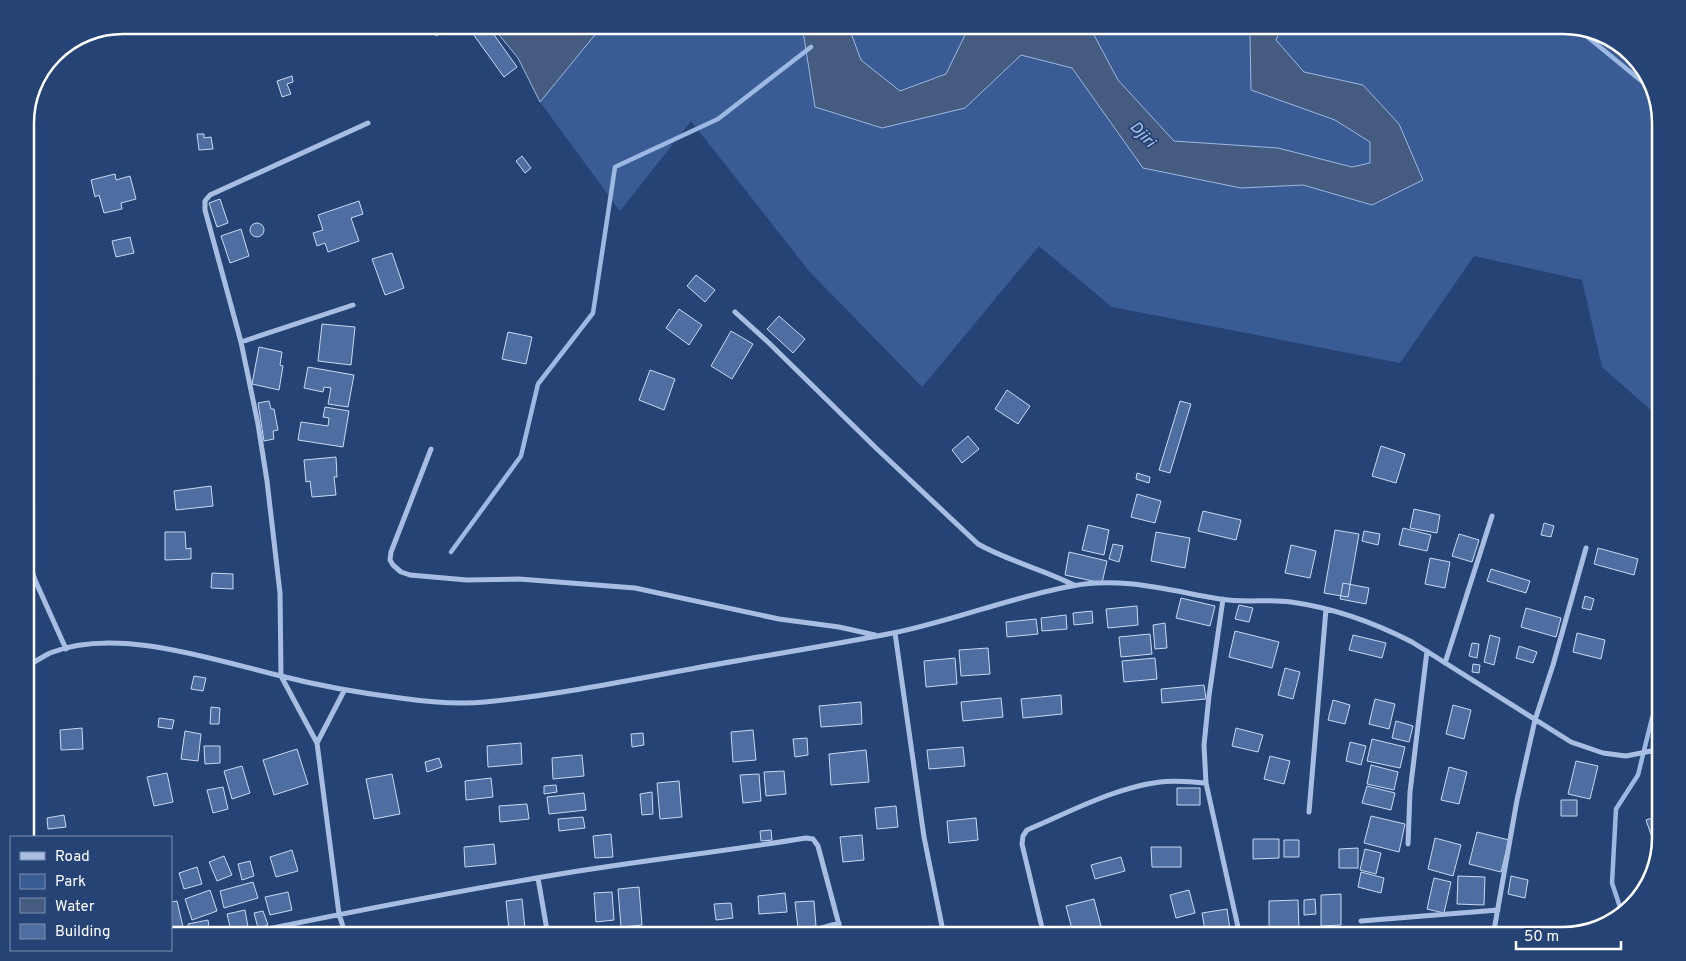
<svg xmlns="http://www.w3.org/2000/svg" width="1686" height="961" font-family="Overpass,sans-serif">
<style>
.green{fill:#3a5c94}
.water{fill:#455b80;stroke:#9cb8e3}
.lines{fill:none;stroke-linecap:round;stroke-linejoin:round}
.stream{stroke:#9cb8e3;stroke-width:4.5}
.building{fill:#4e6da0;stroke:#c9d9f2}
.minor{stroke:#a7bee2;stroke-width:5}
.labels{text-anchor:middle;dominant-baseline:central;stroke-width:4;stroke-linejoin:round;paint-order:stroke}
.water-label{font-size:16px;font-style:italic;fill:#b2c8ea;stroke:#264376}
.rim{fill:none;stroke:#fff;stroke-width:2.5}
</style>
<rect width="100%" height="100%" fill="#264376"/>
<path class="green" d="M603 25H802L815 107 965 108 1021 55 1072 68 1144 168 1241 188 1303 185 1372 205 1423 180 1363 85 1304 72 1276 40 1282 25H1563L1612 38 1645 69 1661 117V419L1602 367 1582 280 1474 256 1400 363 1112 307 1039 246 922 387 809 271 691 121 620 211 540 102Z
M848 25H988L965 35 946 74 900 92 861 60Z
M1063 25H1256L1250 35 1251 90 1335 120 1370 142V163L1352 167 1278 148 1174 141 1118 80 1094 35Z"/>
<path class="water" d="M491 25H603L540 102 518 58Z
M802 25H848L861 60 900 91 946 74 965 35 988 25H1063L1094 35 1118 80 1174 141 1278 148 1352 167 1370 163V142L1335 120 1251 90 1250 35 1256 25H1282L1276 40 1304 72 1363 85 1399 124 1423 180 1372 205 1303 185 1241 188 1143 168 1072 68 1021 55 965 108 882 128 815 107Z"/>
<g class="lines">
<path class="stream" d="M1578 29 1645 84 1659 112
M451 552 521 456 538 384 593 313 615 167 718 119 811 47
M1622 913 1612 883 1616 809 1638 775 1652 718 1661 697"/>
</g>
<path class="building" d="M420 25H444L437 36Z
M486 25H487L517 67 504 77 473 34Z
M292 76 293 82 287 84 291 94 282 97 277 81Z
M197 134H204V138L211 137 213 149 199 150Z
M522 156 531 168 525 173 516 161Z
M115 174 116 180 130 176 136 199 121 203 122 209 104 213 99 195 95 197 91 180Z
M220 199 228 223 217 227 209 203Z
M359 201 363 214 351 218 359 241 328 252 325 243 317 246 313 233 323 230 318 215Z
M250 230a7 7 0 1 1 14 0a7 7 0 1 1-14 0Z
M241 229 249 256 230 263 221 236Z
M130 237 134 253 116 257 112 241Z
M392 253 404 288 385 295 372 259Z
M696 275 715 290 705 302 687 286Z
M679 309 702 325 689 345 666 328Z
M779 316 805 339 793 353 767 329Z
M322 324 355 327 351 365 318 361Z
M731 331 753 344 732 379 711 366Z
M508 332 532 337 526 364 502 359Z
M259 347 282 352 280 365 283 366 279 390 252 384Z
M308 367 354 375 348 407 328 404 331 388 324 387 323 392 304 388Z
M650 370 675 379 664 410 639 400Z
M1007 390 1030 406 1018 424 995 409Z
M269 401 271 409H274L278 430 273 431 274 439 264 441 258 403Z
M1180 401 1191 404 1170 473 1159 470Z
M325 407 349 411 343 447 298 440 301 422 328 426 329 418 323 417Z
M968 436 979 449 962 463 952 450Z
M1381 446 1405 454 1396 483 1372 476Z
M336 457 337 477H334L336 495 312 497 310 481 306 482 304 460Z
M1137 473 1150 477 1149 483 1136 479Z
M211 486 213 506 176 510 174 491Z
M1137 494 1161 501 1155 523 1131 517Z
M1414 509 1440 515 1437 533 1410 528Z
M1203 511 1241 520 1236 540 1198 531Z
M1544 523 1554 526 1551 537 1541 535Z
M1088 525 1109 530 1104 555 1082 550Z
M1403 528 1431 535 1427 551 1399 545Z
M1335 530 1359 534 1348 597 1324 593Z
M1364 531 1380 534 1378 545 1362 541Z
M165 532H185L186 549 191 548V559L165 560Z
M1156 532 1190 538 1185 568 1151 561Z
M1459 534 1479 540 1472 562 1452 556Z
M1113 544 1123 546 1119 562 1109 559Z
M1291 545 1316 551 1310 578 1285 573Z
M1598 548 1638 559 1634 575 1594 564Z
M1069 552 1107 561 1102 583 1065 575Z
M1430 558 1450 562 1445 588 1425 584Z
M1491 569 1530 581 1526 593 1487 581Z
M212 573 233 574V589L211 588Z
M1343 583 1369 588 1366 604 1340 599Z
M1585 596 1594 599 1591 610 1582 608Z
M1181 598 1215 606 1210 626 1176 618Z
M1239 605 1253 608 1249 622 1235 619Z
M1137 606 1138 625 1108 628 1106 609Z
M1526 608 1561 618 1556 637 1521 627Z
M1092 611 1093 623 1074 625 1073 613Z
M1066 615 1067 629 1042 631 1041 618Z
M1036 619 1038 634 1007 637 1006 622Z
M1165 623 1167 648 1155 649 1153 625Z
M1235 631 1279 642 1272 668 1229 657Z
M1577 633 1605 640 1601 659 1573 652Z
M1150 634 1152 654 1121 657 1119 637Z
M1353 635 1386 643 1382 658 1349 650Z
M1490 635 1500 638 1494 665 1484 662Z
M1472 643 1479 644 1477 658 1469 656Z
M1519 646 1537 652 1533 663 1516 658Z
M988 648 990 674 961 676 959 650Z
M955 658 957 684 926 687 924 661Z
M1155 658 1157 679 1124 682 1122 661Z
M1473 664 1480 665 1479 673 1472 672Z
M1285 668 1300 672 1293 699 1278 695Z
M194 676 206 678 203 691 191 689Z
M1204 685 1206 699 1162 703 1161 689Z
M1061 695 1062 714 1023 718 1021 699Z
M1001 698 1003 717 963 721 961 702Z
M1375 699 1395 704 1389 729 1369 724Z
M1333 700 1350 705 1345 724 1328 720Z
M861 702 862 724 821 727 819 706Z
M1453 705 1471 710 1464 739 1446 734Z
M211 707 220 708 219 724H210Z
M159 718 174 720 172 729 158 727Z
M1396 721 1413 726 1409 742 1392 738Z
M82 728 83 749 61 750 60 730Z
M1236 728 1263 735 1258 752 1232 746Z
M753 730 756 760 733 762 731 732Z
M185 731 201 734 198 761 181 759Z
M643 733 644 745 632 747 631 734Z
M807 738 808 755 795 757 793 739Z
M1372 739 1405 747 1400 768 1367 761Z
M1350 742 1366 746 1361 765 1346 761Z
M521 743 522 764 488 767 487 746Z
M204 746H220V763L205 764Z
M963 747 965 766 929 769 927 750Z
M297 749 308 784 274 795 263 760Z
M866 750 869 782 831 785 829 754Z
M582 755 584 776 553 779 552 758Z
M1270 756 1290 761 1284 784 1264 779Z
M439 758 442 767 427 772 425 762Z
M1576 761 1598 766 1590 799 1568 794Z
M1371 765 1398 772 1394 790 1367 784Z
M242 766 250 793 232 799 224 771Z
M1449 767 1467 772 1459 804 1441 800Z
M784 771 786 794 766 796 764 772Z
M167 773 173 802 154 806 147 777Z
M392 774 400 814 374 819 366 779Z
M759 774 761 801 743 803 740 775Z
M491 778 493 797 466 800 465 781Z
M679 781 682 817 660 819 657 783Z
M556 785 557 792 544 794V786Z
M1367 786 1395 793 1391 810 1362 803Z
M223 787 228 809 213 813 207 790Z
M1177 788H1200V805H1177Z
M652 792 653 814 642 815 640 794Z
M584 793 586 810 549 814 547 797Z
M1561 800H1577V816H1561Z
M527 804 529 819 500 822 499 806Z
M896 806 898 827 877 829 875 808Z
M64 815 66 827 48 829 47 818Z
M1661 815V838L1660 841 1654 843 1646 820Z
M1371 816 1405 824 1399 852 1364 843Z
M583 817 585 828 559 831 558 819Z
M976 818 978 840 949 843 947 821Z
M771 830 772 840 761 841 760 831Z
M1477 832 1509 840 1501 872 1469 864Z
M611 834 613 857 595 858 593 836Z
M862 835 864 860 843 862 840 837Z
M1435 838 1461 845 1453 876 1428 869Z
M1253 839H1279V858L1253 859Z
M1284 840H1299V857H1284Z
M494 844 496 864 465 867 464 847Z
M1151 847H1181V867H1152Z
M1358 848V868H1339V849Z
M1365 849 1381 853 1376 874 1360 870Z
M292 850 298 871 276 877 270 857Z
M224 856 232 875 217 881 209 862Z
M1121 857 1125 871 1095 879 1091 865Z
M250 861 254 876 242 880 238 864Z
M197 867 202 884 184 889 179 873Z
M1361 872 1384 878 1381 893 1358 887Z
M1458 876 1485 877 1484 905 1457 904Z
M1511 876 1528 880 1525 898 1508 894Z
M1434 878 1451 882 1444 913 1427 909Z
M253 882 258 898 224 908 220 891Z
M639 887 642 925 621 927 618 889Z
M210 890 217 911 192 920 185 899Z
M1189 890 1195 913 1176 918 1170 895Z
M288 892 292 910 270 915 265 897Z
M612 892 614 920 596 922 594 893Z
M785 893 787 912 759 914 758 896Z
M1341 894V925L1321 926V895Z
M522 899 525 928 509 930 506 901Z
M1094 899 1101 926 1073 933 1066 906Z
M1315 899 1316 914 1304 915V900Z
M1298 900 1299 929 1269 930V901Z
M177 901 183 927 171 930V902Z
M814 901 816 926 798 928 795 902Z
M731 903 733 918 716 920 714 904Z
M1227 909 1231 936H1206L1202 913Z
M245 910 248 927 231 931 227 914Z
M263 911 268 925 258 928 254 913Z
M208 920 210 935 190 936 188 924Z
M931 926 934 936H906L905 933Z
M1038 929 1040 936H1012Z
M588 932V936H565L564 934Z"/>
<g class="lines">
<path class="minor" d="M735 312 768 342 876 448 978 544C1008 561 1042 569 1074 585
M241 342 353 305
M431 449 391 552 390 560 393 565 401 572 410 575 467 580 519 579 635 588 779 619 839 627 875 635
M25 550 35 580 66 649
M1223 599 1209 696 1204 745 1206 783 1240 936
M895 633 924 837 944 936
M1445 663 1492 516
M25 667C33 663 42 657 50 653 116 626 214 660 281 676 320 686 360 693 400 698 428 702 457 705 485 702 556 695 626 681 696 668 762 656 827 646 893 633 953 621 1011 597 1072 586 1121 576 1171 591 1220 599 1243 603 1268 599 1291 602 1334 608 1375 623 1412 642L1571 742 1603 753 1626 756 1661 749
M344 691 317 743 339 914 346 936
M317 743 281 676 280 593 267 481 258 424 241 342 205 210V201L210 195 368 123
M1309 812 1326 609
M1408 844 1410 792 1427 651
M538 878 548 936
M1361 921 1498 910
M253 936V934L258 931C361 910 463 890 566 873 646 860 726 851 806 838L813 839 818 846 842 936
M794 936 839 923
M1044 936 1022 844 1023 836 1027 830C1070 812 1113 788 1160 782 1175 780 1190 782 1206 783
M1493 936 1517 800 1535 720 1553 665 1586 548"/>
</g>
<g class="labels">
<g class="water-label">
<text transform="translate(1142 135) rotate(47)">Djiri</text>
</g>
</g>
<path d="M0 0H1686V961H0ZM123 34H1563A89 89 0 0 1 1652 123V838A89 89 0 0 1 1563 927H123A89 89 0 0 1 34 838V123A89 89 0 0 1 123 34Z" fill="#264376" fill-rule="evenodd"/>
<path class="rim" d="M123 34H1563A89 89 0 0 1 1652 123V838A89 89 0 0 1 1563 927H123A89 89 0 0 1 34 838V123A89 89 0 0 1 123 34Z"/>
<rect x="10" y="836" width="162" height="115" fill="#264376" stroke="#7d8ead"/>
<rect x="20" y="852" width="25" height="8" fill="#a7bee2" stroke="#7d8ead"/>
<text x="55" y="861" font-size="15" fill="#ffffff">Road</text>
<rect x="20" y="874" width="25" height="15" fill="#3a5c94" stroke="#7d8ead"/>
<text x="55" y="886" font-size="15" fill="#ffffff">Park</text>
<rect x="20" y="898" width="25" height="15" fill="#455b80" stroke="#7d8ead"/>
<text x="55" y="911" font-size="15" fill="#ffffff">Water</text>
<rect x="20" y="924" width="25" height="15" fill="#4e6da0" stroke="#7d8ead"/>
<text x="55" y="936" font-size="15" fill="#ffffff">Building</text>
<path d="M1516 941v8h105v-8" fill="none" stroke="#ffffff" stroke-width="2.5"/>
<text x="1524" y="941" font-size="15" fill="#ffffff" stroke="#264376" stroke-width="4" paint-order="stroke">50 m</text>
</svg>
